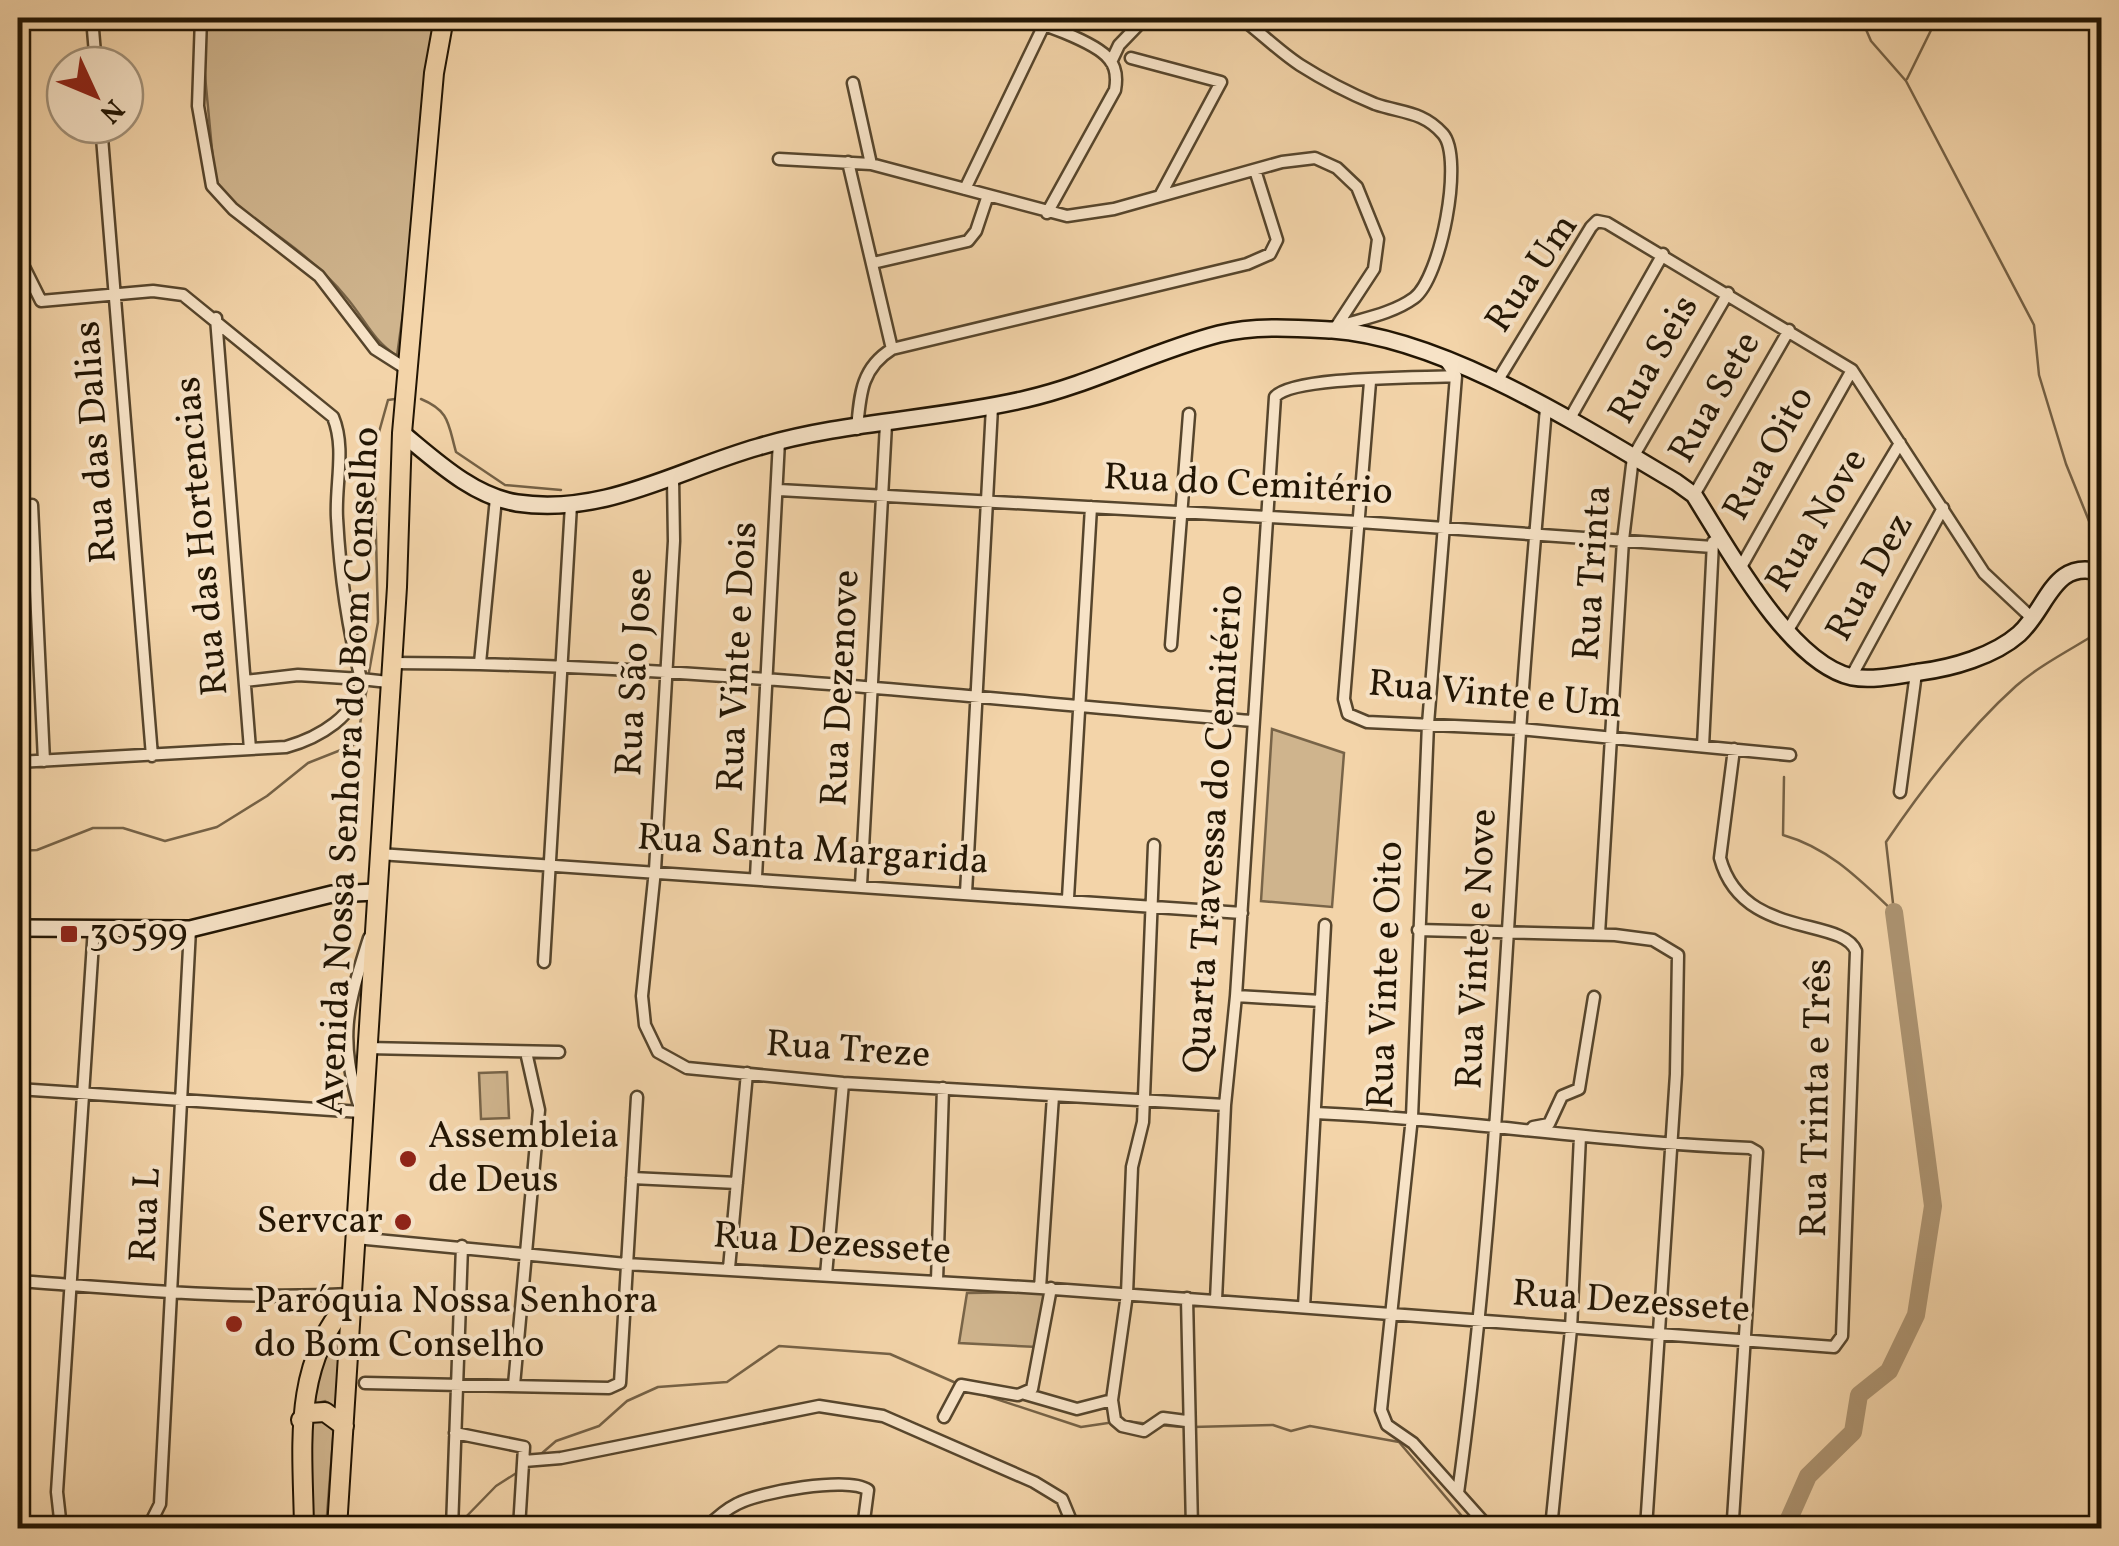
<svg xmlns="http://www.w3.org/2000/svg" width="2119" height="1546" font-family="Vollkorn,serif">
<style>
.green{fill:#cfb48d;stroke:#786448;stroke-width:2.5}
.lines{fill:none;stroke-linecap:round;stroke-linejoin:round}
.stream{stroke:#756145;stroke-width:2.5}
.river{stroke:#ac9371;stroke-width:18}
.street-casing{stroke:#56452c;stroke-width:15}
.secondary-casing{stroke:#221503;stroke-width:20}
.primary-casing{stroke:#221503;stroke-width:22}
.street{stroke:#f7e3c7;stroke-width:10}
.secondary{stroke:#f7e3c7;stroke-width:15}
.primary{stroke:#f3d4a9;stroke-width:18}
.poi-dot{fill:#8f2418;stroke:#f7e3c7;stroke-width:4}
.labels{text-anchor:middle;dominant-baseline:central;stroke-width:8;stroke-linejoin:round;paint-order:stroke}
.street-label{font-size:38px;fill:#221503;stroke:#f7e3c7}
.poi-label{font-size:38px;fill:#221503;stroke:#f7e3c7;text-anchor:start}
</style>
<rect width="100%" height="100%" fill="#f3d4a9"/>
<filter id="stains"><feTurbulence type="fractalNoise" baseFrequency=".002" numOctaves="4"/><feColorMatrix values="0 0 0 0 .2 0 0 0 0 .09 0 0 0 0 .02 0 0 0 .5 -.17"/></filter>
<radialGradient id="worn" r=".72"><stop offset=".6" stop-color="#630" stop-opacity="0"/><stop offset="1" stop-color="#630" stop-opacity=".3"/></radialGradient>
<path class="green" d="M205 18H444L397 356C372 340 365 319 346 297 312 255 259 223 216 192L204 65Z
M1272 729 1344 753 1332 907 1261 901Z
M507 1072 509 1118 481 1119 479 1073Z
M1048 1292 1037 1347 959 1343 967 1293Z
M344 1311 341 1412 325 1401 306 1406 314 1374Z
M315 1417 334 1427 326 1528H311L309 1428Z"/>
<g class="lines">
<path class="stream" d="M1861 18 1871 41 1906 81 2034 325 2039 375 2066 464 2089 521 2102 535
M1907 79 1937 18
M421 399C450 411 448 424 456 452L505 485 561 490
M369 672 378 622 374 450 388 400 395 399
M1784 777 1783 835C1829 848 1859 879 1893 911
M18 851 37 850 93 828H123L165 841 217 827 267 796 308 763 356 744 367 688
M1894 912 1886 842C1924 786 1966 731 2016 686 2041 664 2074 648 2102 630
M972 1391 1081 1427 1108 1423
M1126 1421 1149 1424
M1157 1425 1184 1427
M1192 1427 1273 1425 1291 1431 1310 1426 1399 1442 1472 1528
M541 1454 556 1441 599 1426 627 1401 658 1387 727 1382 779 1346 890 1354 956 1383
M460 1523 496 1486 518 1472"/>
<path class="river" d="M1785 1528 1808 1476 1853 1432 1859 1395 1889 1371 1916 1315 1933 1206 1894 912"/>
<defs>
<path id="street" d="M92 18 96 65
M201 18 198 106 212 186 233 209 319 276 375 349 408 370
M678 18H729
M921 18H1008
M1013 18C1033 18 1097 43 1109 59 1117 68 1117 79 1115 90L1047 213
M1241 18C1261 33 1280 52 1300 65 1322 79 1351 94 1375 104 1401 113 1423 111 1443 134 1464 158 1441 278 1414 298 1392 314 1361 319 1336 327
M1131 58 1221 82 1161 194
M1111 62 1119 45 1145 18
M853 83 871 164
M101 125 152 756
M779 159 871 164 1067 216 1114 209 1282 162 1315 158 1337 168 1357 187 1378 239 1374 269 1334 330
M848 162 892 349
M965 189 1044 25
M18 255 41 301 153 291 183 295 333 417C346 448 335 485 337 518 340 574 347 626 361 679L388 682
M873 263 968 241 976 231 987 198
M216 318 250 749
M1446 362 1456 376 1428 724 1412 1117 1381 1410 1387 1425 1413 1443 1489 1528
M1498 380 1591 227 1597 221 1607 223 1852 370 1984 573 2033 619
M1370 382 1344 699 1348 714 1367 722 1520 729 1790 755
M1569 420 1663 254
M857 429C860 395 861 368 892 349L1247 264 1270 254 1277 240 1255 170
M673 478 674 541 655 870 642 996 645 1025 658 1052 687 1068 843 1083 1225 1105
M779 490 1359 522 1713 547
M1694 495 1789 330
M32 505 44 761
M1741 567 1852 370
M1788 630 1900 443
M1171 645 1189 414
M391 663C679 663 966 698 1253 721
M480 663 496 498
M1851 677 1943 508
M1703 746 1713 542
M18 762 286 747C318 738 358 716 361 679L298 675 245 681
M1900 792 1916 673
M379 854 1242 913
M756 877 779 441
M861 885 886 424
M966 893 992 407
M1068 898 1091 507
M1418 930 1615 935 1653 940 1678 955 1676 1074 1646 1528
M1599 934 1623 540 1633 457 1728 293
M544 962 571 505
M1236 996 1321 1001
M367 1048 559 1052
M18 1089 361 1112C338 1037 346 1011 369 938
M1315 1113C1461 1119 1605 1143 1750 1148L1757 1152 1733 1519
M1533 1127 1549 1124 1562 1096 1579 1089 1594 997
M632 1178 737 1183
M356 1238 626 1264 1040 1288 1834 1347 1842 1336 1856 951C1842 916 1742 940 1720 858L1734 749
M729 1268 747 1073
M826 1275 843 1083
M18 1281C128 1289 238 1300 349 1294
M937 1281 943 1088
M1040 1288 1053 1096
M1187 1298 1192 1528
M1216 1300 1225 1105 1236 996 1275 397C1292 376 1422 378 1456 376
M1304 1307 1325 925
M365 1383 609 1388 620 1383 637 1097
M514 1385 539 1110 526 1052
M1025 1394 1077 1409 1112 1400 1127 1294 1132 1167 1143 1122 1154 845
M1112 1400 1115 1420 1122 1426 1144 1431 1163 1418 1186 1421
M944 1417 961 1385 1018 1395 1032 1389 1051 1288
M455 1433 524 1447 519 1528
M524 1461 561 1458 819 1406 883 1416 1034 1482 1062 1499 1074 1528
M1458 1493C1493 1240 1504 987 1520 732 1527 624 1537 516 1546 408
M61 1528 57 1492 94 927
M148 1528 160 1504 190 929
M405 1528 452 1525
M452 1528 462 1246
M706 1528C715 1519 725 1510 737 1504 759 1492 848 1476 868 1490L863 1528
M1551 1528 1571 1329 1580 1136"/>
<path id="secondary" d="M402 433C436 461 473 496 517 503 604 516 677 470 758 447 844 421 938 420 1026 399 1092 384 1153 351 1219 334 1255 325 1296 328 1332 330 1444 338 1581 426 1676 482L1694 495C1727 547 1789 663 1852 677 1872 681 1900 675 1920 672 1952 668 1994 656 2019 634 2048 608 2053 557 2102 573
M18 928 190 929 332 894 376 892"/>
<path id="primary" d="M301 1420 309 1413 325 1412 344 1426
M304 1528C303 1450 291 1366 348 1303
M337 1528 397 587 402 433 434 73 444 18"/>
</defs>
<use href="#street" class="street-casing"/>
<use href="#secondary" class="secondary-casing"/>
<use href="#primary" class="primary-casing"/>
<use href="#street" class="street"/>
<use href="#secondary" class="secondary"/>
<use href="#primary" class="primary"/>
</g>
<g class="poi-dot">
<rect x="59" y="924" width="20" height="20" rx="5"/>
<circle cx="408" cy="1159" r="10"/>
<circle cx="403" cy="1222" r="10"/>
<circle cx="234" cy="1324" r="10"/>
</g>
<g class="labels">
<g class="street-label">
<text transform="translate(1533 274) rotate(-56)">Rua Um</text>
<text transform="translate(1655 360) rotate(-60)">Rua Seis</text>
<text transform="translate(1716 398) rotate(-60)">Rua Sete</text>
<text transform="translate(97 442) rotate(-94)">Rua das Dalias</text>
<text transform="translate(1770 454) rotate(-61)">Rua Oito</text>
<text transform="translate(1248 486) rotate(3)">Rua do Cemitério</text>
<text transform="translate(1818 521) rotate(-59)">Rua Nove</text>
<text transform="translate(203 536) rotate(-95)">Rua das Hortencias</text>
<text transform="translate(1594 573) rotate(-86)">Rua Trinta</text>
<text transform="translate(1871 578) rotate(-61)">Rua Dez</text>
<text transform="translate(739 657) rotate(-87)">Rua Vinte e Dois</text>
<text transform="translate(636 672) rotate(-87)">Rua São Jose</text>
<text transform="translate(842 688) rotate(-87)">Rua Dezenove</text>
<text transform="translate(1495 696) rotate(5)">Rua Vinte e Um</text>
<text transform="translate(350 771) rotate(-87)">Avenida Nossa Senhora do Bom Conselho</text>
<text transform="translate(1215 829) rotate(-86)">Quarta Travessa do Cemitério</text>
<text transform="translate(813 851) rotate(4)">Rua Santa Margarida</text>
<text transform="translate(1478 949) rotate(-87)">Rua Vinte e Nove</text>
<text transform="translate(1387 975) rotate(-88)">Rua Vinte e Oito</text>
<text transform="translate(848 1051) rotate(4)">Rua Treze</text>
<text transform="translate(1818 1098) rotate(-89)">Rua Trinta e Três</text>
<text transform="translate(147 1215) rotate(-87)">Rua L</text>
<text transform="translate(832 1245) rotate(4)">Rua Dezessete</text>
<text transform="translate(1631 1303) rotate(4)">Rua Dezessete</text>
</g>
<g class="poi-label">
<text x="89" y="934">30599</text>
<text x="428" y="1137">Assembleia<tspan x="428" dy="44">de Deus</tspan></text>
<text x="383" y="1222" text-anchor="end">Servcar</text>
<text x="254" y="1302">Paróquia Nossa Senhora<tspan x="254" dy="44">do Bom Conselho</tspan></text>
</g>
</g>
<rect width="2119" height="1546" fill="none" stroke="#f3d4a9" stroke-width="60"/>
<rect x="20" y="20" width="2079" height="1506" fill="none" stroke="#221503" stroke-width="5"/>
<rect x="30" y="30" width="2059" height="1486" fill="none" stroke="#221503" stroke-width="2.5"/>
<g transform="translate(95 95) rotate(134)"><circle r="48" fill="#f7e3c7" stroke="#a29179" stroke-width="2.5"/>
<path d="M0-8L18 38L0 25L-18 38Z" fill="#8f2418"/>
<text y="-15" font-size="28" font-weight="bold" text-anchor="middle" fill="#221503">N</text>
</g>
<rect width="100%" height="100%" filter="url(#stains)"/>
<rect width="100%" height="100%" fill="url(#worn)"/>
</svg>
